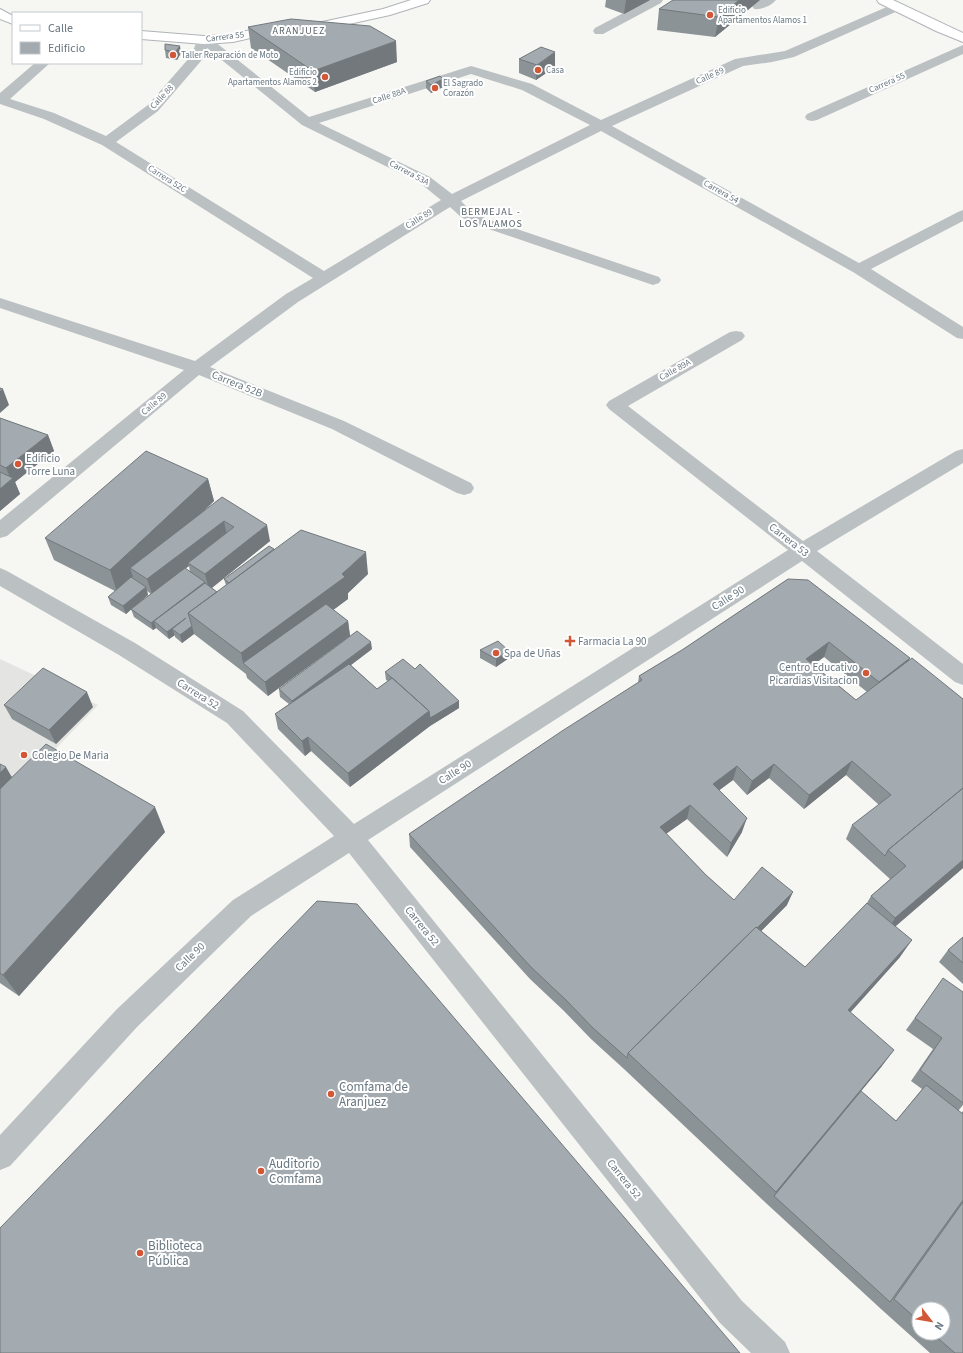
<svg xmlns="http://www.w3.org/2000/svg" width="963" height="1353" font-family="'Source Sans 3',sans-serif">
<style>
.built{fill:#e4e5e3}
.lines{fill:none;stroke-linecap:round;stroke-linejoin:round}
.major-casing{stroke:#afb4b7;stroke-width:2}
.minor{fill:#bbc0c3;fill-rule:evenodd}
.major{fill:#fff;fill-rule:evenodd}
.wall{fill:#8c9397;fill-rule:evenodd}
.shaded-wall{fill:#72787b}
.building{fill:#a3abb0;stroke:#72787b}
.poi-dot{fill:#d25737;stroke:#fff;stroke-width:1.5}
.labels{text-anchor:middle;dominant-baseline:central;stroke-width:4;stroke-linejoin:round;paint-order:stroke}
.far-poi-label{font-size:9px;fill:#687781;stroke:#fff;text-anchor:start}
.far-street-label{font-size:9px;fill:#687781;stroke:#fff}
.far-neighbourhood-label{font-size:10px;letter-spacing:1px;fill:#556067;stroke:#fff}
.street-label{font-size:11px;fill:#687781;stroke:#fff}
.poi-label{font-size:11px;fill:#687781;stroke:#fff;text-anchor:start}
.near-poi-label{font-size:13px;fill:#687781;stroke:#fff;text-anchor:start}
</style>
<rect width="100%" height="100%" fill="#f6f6f3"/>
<path class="built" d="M0 659 98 705 0 806Z"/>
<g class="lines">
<defs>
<path id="major" d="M411 0H430L428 3 390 15 299 35H264L233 42 204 44 141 39V31L204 36 233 34 264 27H299L383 9Z
M877 0H893L963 33V42L936 31 879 3Z
M0 9 13 16V24L0 19Z"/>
</defs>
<use href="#major" class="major-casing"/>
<path class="minor" d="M648 0H663L661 3 603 34H595L593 31 595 28Z
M760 0H776C771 6 761 10 754 9L752 6Z
M896 3 900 4 902 7 900 10 794 57 772 62 743 66 612 126 859 263 958 212 963 210V221L871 269 963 327V339L957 338 853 272 601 131 461 201 471 211 487 219 659 277 661 280 659 283 653 285 647 283 477 225 461 217 450 207 298 302 210 367 344 421 471 483 474 488 471 493 464 495 457 493 332 429 199 375 7 536 0 538V520L184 370 0 308V298L195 361 286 294 313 278 102 145 44 119 0 104V93L35 63H50L10 99 54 113 106 136 148 105 190 57 199 37H209L309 117 471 66 532 84 601 120 735 59 785 51ZM207 48 302 125 420 183 441 200 324 271 116 142 158 111 201 61ZM471 74 522 90 590 125 452 194 430 177 319 123Z
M963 45V54L817 120 812 121 807 120 805 117 807 114Z
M736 331 742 332 745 336 742 340 628 406 803 541 956 451 963 449V463L817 551 963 664V685L955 682 802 561 368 840 742 1301 785 1342 790 1353H751L720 1323 349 853 251 916 137 1027 10 1166 0 1170V1135L117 1009 233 900 334 836 227 723 119 655 0 586V568L7 571 135 643 243 711 354 824 788 550 609 409 606 405 609 401 730 332Z"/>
<use href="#major" class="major"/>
</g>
<path class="wall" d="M606 0H650L624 14 605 7Z
M760 0 715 37 657 30 659 9Z
M248 27 397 62 315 92 251 48Z
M165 50 181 53 177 60 166 58Z
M519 59 555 67 536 80 519 73Z
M443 79V87L431 93 426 88V81Z
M0 418 48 435 54 451 15 482 20 494 0 511Z
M208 479 214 501 204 511 270 541 212 588 217 592 226 585 224 579 274 549 368 574 348 593V599L333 610 348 621 350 636 268 696 247 678 246 674 194 634 182 643 175 637V635L169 639 157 629 156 628 153 630 134 617 131 609 126 614 111 605 108 597 115 591 54 560 45 538ZM189 566 190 572 185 568ZM147 591 151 594 136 605 148 595Z
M788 579 909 661 963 699V868L896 926 900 957 850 1013 882 1066 860 1092 896 1121 922 1089 911 1081 933 1049 906 1030 935 990 963 992V1105L958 1111 961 1113 963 1111V1353H930L881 1309 767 1204 624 1069 591 1039 564 1011 530 979 410 847 409 834 638 683 639 676 682 650ZM824 657 867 692 856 700 813 665ZM846 775 879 805 852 825 846 839 890 879 871 896 867 903 805 967 761 931 787 905 734 900 706 875 666 834 687 819 727 857 742 832 719 790 733 780 747 795 769 778 804 809ZM919 1309 943 1333H919Z
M372 649 351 665 377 689 388 681 386 680 385 672 415 669 459 701V708L430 726 350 787 311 751 305 756 278 729 275 714 289 704 280 697 279 689Z
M480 650 509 658 496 667 480 658Z
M4 705 93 707 56 744 12 719Z
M0 764 12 777 165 832 19 996 0 983Z
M963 937V984L939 962 948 950Z"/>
<path class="shaded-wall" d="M626 0H650L624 14Z
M739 0H760L715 37 719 17Z
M396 41 397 62 315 92 313 71Z
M180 46 181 53 177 60 175 52Z
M555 52V67L536 80 537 65Z
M443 79V87L431 93V85Z
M3 389 9 405 0 413V392Z
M48 435 54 451 15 482 20 494 0 511V489L11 480 6 468Z
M208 479 214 501 138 573 130 568 133 577 117 592 110 570Z
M224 521 227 536 188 563 189 566 152 594 147 579Z
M267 525 270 541 209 590 205 574Z
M366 552 368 574 348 593V599L252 670 243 663 241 653 342 574Z
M205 582 207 590 154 621 156 628 153 630 151 623Z
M146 587 148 595 126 614 123 606Z
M186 618 172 629 175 635 169 639 167 632Z
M348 621 350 636 268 696 265 682Z
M192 626 194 634 182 643 180 635Z
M371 642 372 649 294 708 292 701Z
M829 642 824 657 801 674 806 659Z
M509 651V658L496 667V659Z
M910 658 903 673 873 696 879 682Z
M87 692 93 707 56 744 49 730Z
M459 701V708L430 726 350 787 348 773 429 711Z
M308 737 311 751 305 756 302 741Z
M852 761 846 775 804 809 809 795Z
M774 764 769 778 747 795 752 781Z
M737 766 733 780 709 798 713 784Z
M6 767 14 781 0 795V773Z
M690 805 687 819 657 840 660 827Z
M155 807 165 832 19 996 3 975Z
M747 818 742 832 727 857 731 843Z
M963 860V868L884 936 895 918Z
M793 892 787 905 634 1059 630 1055Z
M912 940 900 957 837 1027 848 1010Z
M894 1050 882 1066 774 1196 776 1192Z"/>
<path class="building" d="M673 0H739L719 17 659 9Z
M291 19 370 26 396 41 313 71 248 27Z
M165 44 180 46 175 52 165 50Z
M541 47 555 52 537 65 519 59Z
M440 76 443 79 431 85 426 81Z
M0 388 3 389 0 392Z
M0 418 48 435 6 468 0 465Z
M146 451 208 479 110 570 45 538Z
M0 472 13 478 0 489Z
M222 497 267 525 205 574 188 563 234 527 224 521 147 579 130 568Z
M301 530 366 552 342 574 345 577 241 653 188 613Z
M269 546 274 549 229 583 224 579Z
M185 568 205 582 151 623 131 609Z
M131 577 146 587 123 606 108 597Z
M788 579 808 580 910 658 879 682 829 642 806 659 856 700 912 658 963 699V788L888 850 885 856 852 825 891 795 852 761 809 795 774 764 752 781 737 766 713 784 747 818 731 843 690 805 660 827 706 875 734 900 762 867 793 892 757 928 756 927 628 1053 627 1058 593 1028 566 1000 531 967 409 834 562 731 642 680 639 676 682 650Z
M205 583 217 592 188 613 192 626 180 635 172 629 186 618 167 632 154 621Z
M326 604 348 621 265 682 243 663Z
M357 631 371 642 292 701 279 689Z
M498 641 509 651 496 659 480 650Z
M403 659 415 669 420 664 459 701 430 718 429 711 397 682 385 672Z
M349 664 377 689 392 678 429 711 348 773 308 737 302 741 275 714Z
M43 668 87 692 49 730 4 705Z
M46 744 155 807 3 975 0 973V789Z
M0 764 6 767 0 773Z
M963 788V860L895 918 871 896 906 866 888 850Z
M317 901 357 904 740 1353H0V1228Z
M867 903 912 940 848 1010 894 1050 776 1192 628 1053 756 927 805 967Z
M963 937V963L948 950Z
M943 978 963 992V1103L920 1070 942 1038 915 1018Z
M926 1085 963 1114V1200L890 1302 774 1196 861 1091 896 1121Z
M963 1202V1353H955L932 1333H943V1309H919V1321L894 1299Z"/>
<g class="poi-dot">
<circle cx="710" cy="15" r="4"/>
<circle cx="173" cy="55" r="4"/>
<circle cx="538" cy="70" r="4"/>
<circle cx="325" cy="77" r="4"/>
<circle cx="435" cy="88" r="4"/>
<circle cx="18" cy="464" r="4"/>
<path d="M568 635h4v4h4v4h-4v4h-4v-4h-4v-4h4z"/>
<circle cx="496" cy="653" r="4"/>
<circle cx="866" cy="673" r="4"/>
<circle cx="24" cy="755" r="4"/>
<circle cx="331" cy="1094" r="4"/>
<circle cx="261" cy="1171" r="4"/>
<circle cx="140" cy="1253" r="4"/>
</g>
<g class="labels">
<g class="far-poi-label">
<text x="718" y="10">Edificio<tspan x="718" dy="10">Apartamentos Alamos 1</tspan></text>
<text x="181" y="55">Taller Reparación de Moto</text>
<text x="546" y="70">Casa</text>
<text x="317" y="72" text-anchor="end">Edificio<tspan x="317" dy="10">Apartamentos Alamos 2</tspan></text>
<text x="443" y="83">El Sagrado<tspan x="443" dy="10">Corazón</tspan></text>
</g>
<g class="far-street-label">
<text transform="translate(225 37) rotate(-7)">Carrera 55</text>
<text transform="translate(710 76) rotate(-24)">Calle 89</text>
<text transform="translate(887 83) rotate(-24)">Carrera 55</text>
<text transform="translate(389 96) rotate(-18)">Calle 88A</text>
<text transform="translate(162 97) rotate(-47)">Calle 88</text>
<text transform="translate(409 173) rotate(28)">Carrera 53A</text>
<text transform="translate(167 179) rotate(32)">Carrera 52C</text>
<text transform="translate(721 192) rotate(29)">Carrera 54</text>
<text transform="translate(419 219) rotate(-32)">Calle 89</text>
<text transform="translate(675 370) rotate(-29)">Calle 89A</text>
<text transform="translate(154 404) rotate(-40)">Calle 89</text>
</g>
<g class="far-neighbourhood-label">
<text x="299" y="31">ARANJUEZ</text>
<text x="491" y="212">BERMEJAL -<tspan x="491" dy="12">LOS ALAMOS</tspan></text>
</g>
<g class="street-label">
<text transform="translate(237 384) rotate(22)">Carrera 52B</text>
<text transform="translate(789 540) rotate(38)">Carrera 53</text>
<text transform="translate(728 598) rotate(-32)">Calle 90</text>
<text transform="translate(198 694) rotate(32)">Carrera 52</text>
<text transform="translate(455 772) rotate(-32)">Calle 90</text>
<text transform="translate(422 926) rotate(51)">Carrera 52</text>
<text transform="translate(190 957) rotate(-44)">Calle 90</text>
<text transform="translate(624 1179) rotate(51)">Carrera 52</text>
</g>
<g class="poi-label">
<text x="26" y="458">Edificio<tspan x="26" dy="13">Torre Luna</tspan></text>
<text x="578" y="641">Farmacia La 90</text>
<text x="504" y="653">Spa de Uñas</text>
<text x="858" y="667" text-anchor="end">Centro Educativo<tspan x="858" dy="13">Picardias Visitacion</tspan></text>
<text x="32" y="755">Colegio De Maria</text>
</g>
<g class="near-poi-label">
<text x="339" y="1087">Comfama de<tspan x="339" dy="15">Aranjuez</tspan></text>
<text x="269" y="1164">Auditorio<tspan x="269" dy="15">Comfama</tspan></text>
<text x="148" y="1246">Biblioteca<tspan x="148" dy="15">Pública</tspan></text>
</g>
</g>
<rect x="12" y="12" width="130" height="52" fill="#ffffff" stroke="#c3c9cd"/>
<rect x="20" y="25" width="20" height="6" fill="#ffffff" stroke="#c3c9cd"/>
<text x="48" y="32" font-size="12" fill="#687781">Calle</text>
<rect x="20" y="42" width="20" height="12" fill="#a3abb0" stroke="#c3c9cd"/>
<text x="48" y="52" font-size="12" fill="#687781">Edificio</text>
<g transform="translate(931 1321) rotate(121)"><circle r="19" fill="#ffffff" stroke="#c3c9cd"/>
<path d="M0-3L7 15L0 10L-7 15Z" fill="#d25737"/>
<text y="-6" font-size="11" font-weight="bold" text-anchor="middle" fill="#687781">N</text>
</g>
</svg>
